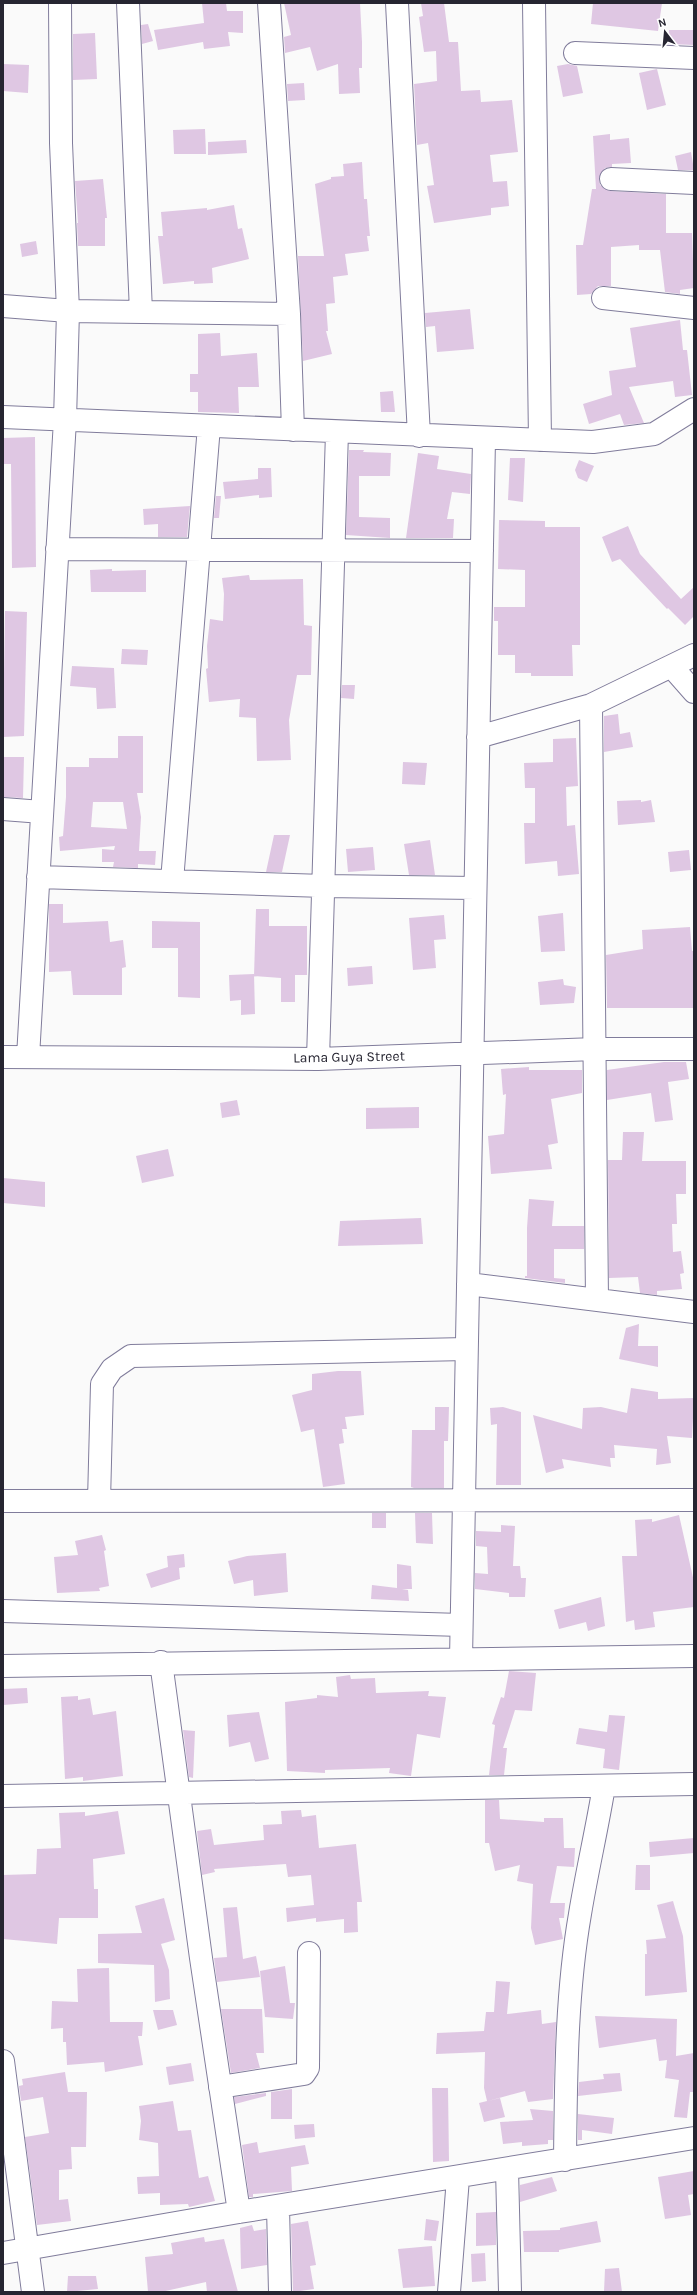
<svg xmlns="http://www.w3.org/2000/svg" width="697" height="2295" font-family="Karla,sans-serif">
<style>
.building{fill:#dfc7e3;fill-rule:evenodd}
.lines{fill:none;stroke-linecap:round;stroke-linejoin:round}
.minor-casing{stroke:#807c9b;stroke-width:24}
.minor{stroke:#fff;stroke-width:22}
.labels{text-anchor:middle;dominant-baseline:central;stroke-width:4;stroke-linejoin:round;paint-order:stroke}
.street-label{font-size:14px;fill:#262531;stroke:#fff}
</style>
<rect width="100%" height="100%" fill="#fafafa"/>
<path class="building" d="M202 3H226L227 11H243V33L228 32 230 46 204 49 203 42 158 50 154 30 204 23Z
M284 3H360L362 42V68H359L360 93 339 94 338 64 317 71 310 47 285 53 284 37 291 35Z
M421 3H444L449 42H458L461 91 480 90 481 102 512 100 518 152 490 155 493 182 507 181 509 206 491 208V215L434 223 427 186 434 185 428 143 417 145 414 84 437 81 436 51 424 52 419 17 423 16Z
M593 3H662L658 31 591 24Z
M148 24 153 41 142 44 141 25Z
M669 30H694V45L668 44Z
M95 33 97 79 73 80V34Z
M3 64 29 65 28 93 3 91Z
M568 64 577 66 583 93 563 97 557 66Z
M657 69 666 105 647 110 639 73Z
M304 83 305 100 288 101 287 84Z
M205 129 206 154H174L173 130Z
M610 134V140L629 138 631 163 612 164V167L605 168 599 178 600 185 610 191 666 194V233H692L694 288 680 290V294L665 292 660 250H639V245L611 247V286H598L591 294 577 295 576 245H583L592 189H596L593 136Z
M246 140 247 153 208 155V142Z
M691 152 694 170H678L675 156Z
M362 162 364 199H367L369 226 370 236H367L369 251 345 254 348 275 333 277 335 303 326 304 328 331H326L332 354 303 361 298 256H324L315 184 331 179V177L344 176 343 164Z
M103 179 107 218H105V246H78L77 223H78L75 181Z
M234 205 238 229 242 228 249 259 212 268 213 283 194 284V281L163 284 158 236H163L161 212 207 208V210Z
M36 241 38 254 22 257 20 244Z
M470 309 474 349 437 352 435 326 426 327 425 313Z
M680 320 683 350H687L692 395 675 397 673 381 629 387 644 423 624 425 620 414 589 424 583 404 612 395 609 371 636 367 630 328Z
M220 333 221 356 257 353 259 387H238L239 413 198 412V392H190V374H198V334Z
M393 391 395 412H381L380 392Z
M35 437 36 567 12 568 11 464H3V438Z
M349 450H364L363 452 391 453 390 476H359V517L390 518V538L346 535Z
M418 453 439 456 437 469 471 474 470 494 452 492 447 519H454L453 538H406Z
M510 458H525L523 502 508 500Z
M579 460 594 466 587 482 578 478 575 470Z
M258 468H271L272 497 259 498V495L225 499 223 482 258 479Z
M216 496H221L219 518H214Z
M190 506 187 537H158V524L144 525 143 509Z
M499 520 545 521V527H580V645H572L573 676H531V673H515V655H498V621H494V607H525V570L498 569Z
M628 526 640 554 681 599 694 587V616L685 625 668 608 667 609 620 559 612 562 602 537Z
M112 569V571L146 570V592H91L90 570Z
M249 575 250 580 303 579 304 625 312 626 311 675H297L289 720 291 760 257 761 256 718 239 717 240 699 209 702 206 669 208 668 207 646 210 619 223 621 224 594 222 578Z
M5 611 27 612 24 736 3 737Z
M122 649 148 650 147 665 121 664Z
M72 666 114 668 116 708 97 709 96 688 70 686Z
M342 685H355L354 699 341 698Z
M618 714 620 734 630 732 633 747 604 752V716Z
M118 736H143V793H137L141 817 139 851H156L155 865 138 864V868L113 867 114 862H102V849L114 850 115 846 60 851 59 837 63 836 66 797V767H89V758H118ZM93 802H123L127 829 91 827Z
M576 738 578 786 566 787 567 826 575 825 579 874 558 876 557 861 525 864 524 823H535V788H525L524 763 553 762V739Z
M3 757H24L23 798 3 797Z
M403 762 427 763 425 785 402 784Z
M641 800V802L651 800 655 822 618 825 617 801Z
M274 835H290L282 872H266Z
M430 840 435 875H409L404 844Z
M373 847 375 870 348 872 346 849Z
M689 850 691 870 670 872 668 852Z
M49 904H63V923L108 921 110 942 123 940 126 967 122 968V995H73L71 971 49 972Z
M256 909H269V926H307V975H295V1002H281V978L254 976Z
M563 913 565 951 541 952 538 916Z
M444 915 446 939 434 940 436 968 413 970 409 918Z
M152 921 200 922V998L178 997V948H152Z
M690 927 692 951H694V1008H607L606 955 643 949 642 930Z
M372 966 373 984 348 986 347 968Z
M254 974 255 1014 241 1015V1000L230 1001 229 975Z
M563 979 564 985 576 987 574 1003 540 1005 538 982Z
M664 1062H686L689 1079 668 1082 673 1120 655 1122 651 1093 607 1100V1070Z
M529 1067V1070H582V1093L551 1099 558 1143 548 1145 552 1169 491 1174 488 1136 504 1134 506 1094 503 1095 501 1069Z
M237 1100 240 1115 222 1118 220 1103Z
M419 1107V1128L366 1129V1108Z
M623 1132H644L642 1161H686V1194H676L677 1224H672L673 1252 681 1251 684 1273 680 1274 682 1289 657 1291V1295L640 1293 638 1277 609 1278 608 1160H622Z
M168 1149 174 1176 142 1183 136 1156Z
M3 1178 45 1182V1207L3 1203Z
M529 1199 554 1201 552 1226H584V1249H554V1278L565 1279V1283L525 1278V1276H527V1228Z
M421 1218 423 1244 338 1246 340 1221Z
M639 1324 638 1346H658V1367L619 1359 626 1328Z
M338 1371H361L364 1415 345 1417 347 1429H342L344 1443 339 1444 345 1484 323 1487 314 1429 301 1432 292 1395 312 1390V1374Z
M631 1388 658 1392V1399L694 1398 692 1438 667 1436 671 1463 656 1465 657 1449 614 1445 615 1458H610L611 1467 562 1459 564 1468 546 1473 533 1415 582 1429 583 1408 601 1407 627 1413Z
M435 1407H449L448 1441H444V1488H414L411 1487 412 1430H435Z
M503 1407 521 1412V1485H496L497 1424 491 1425 490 1408Z
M372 1513H386V1528H372Z
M415 1513H432L433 1544 416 1543Z
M679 1515 694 1582V1607L653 1612 655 1627 635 1630 634 1620 626 1622 622 1556H637L635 1520 652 1519V1522Z
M501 1525 515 1526 513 1566H520L521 1578H526L525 1597H509V1593L475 1589V1573L488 1574 487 1547 476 1546V1531L501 1532Z
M102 1535 106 1550 104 1551 109 1586 99 1588 100 1591 57 1593 54 1557 78 1555 75 1541Z
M286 1553 288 1592 254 1596 253 1580 234 1584 228 1561 247 1556Z
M184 1554 185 1567 179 1568 180 1579 151 1588 146 1574 168 1567 167 1556Z
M397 1564 411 1566 412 1589H402L408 1590 409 1601 371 1599 372 1585 397 1588Z
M601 1597 605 1626 588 1631 586 1622 559 1629 554 1610Z
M509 1671 536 1673 532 1711 515 1710 503 1748H507L504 1775H489L495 1725 492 1724 501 1697 504 1698Z
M350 1675 351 1679 375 1678 376 1693 429 1691 428 1696 446 1697 440 1738 417 1734 411 1776 389 1773 390 1768 325 1770V1773L287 1771 285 1702 317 1698V1695L338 1697 336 1677Z
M27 1688 28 1703 3 1705V1689Z
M78 1696V1700L90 1698 93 1715 116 1711 123 1776 83 1781V1777L65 1779 61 1697Z
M259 1712 269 1759 255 1762 250 1742 229 1747 227 1715Z
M609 1715 625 1716 619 1770 603 1768 605 1749 576 1744 579 1728 607 1732Z
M183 1730 195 1731 193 1778 189 1777Z
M485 1800H499L500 1819 544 1822V1818H563L564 1848H575L574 1867 557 1866 550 1903H565L564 1918H559L563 1939 535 1945 531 1928 533 1884 517 1881 520 1865 495 1871 489 1843H485Z
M301 1810 302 1817 316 1815 319 1848 356 1844 362 1902H357L358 1932 344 1933V1919L316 1922V1918L287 1922 286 1908 314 1905 311 1875 288 1877 286 1864 214 1869 215 1872 202 1875 197 1831 211 1829 214 1845 264 1840 263 1825 282 1824 281 1811Z
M118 1811 125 1854 93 1859 94 1889H98V1918H59L57 1944 3 1939V1875L36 1874 37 1849 61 1848 59 1813 85 1812V1816Z
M694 1838V1853L650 1857 649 1842Z
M636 1865H650V1890H635Z
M164 1898 175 1940 161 1944 169 1970 170 1999 155 2002 154 1965 98 1963V1934L142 1933 135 1906Z
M673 1901 683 1936 687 1992 645 1996V1954H647L646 1940 666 1938 657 1905Z
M237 1907 243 1959 256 1956 260 1977 217 1982 214 1958 227 1957 223 1908Z
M285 1966 290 2003H295L293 2019 265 2017 260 1971Z
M109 1968 110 2022H143L142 2036H138L143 2065 105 2072 104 2062 67 2065 66 2042H63V2028L51 2029 52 2001 78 2002 77 1969Z
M496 1981 510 1982 507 2014 541 2010 542 2024 556 2022 553 2099 528 2102 525 2091 488 2101 500 2098 505 2117 484 2122 479 2103 487 2101 484 2088 485 2052 436 2054 437 2033 484 2031 486 2012H494Z
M221 2009H262L264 2053H256L260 2068 231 2073Z
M153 2010H173L177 2025 158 2030Z
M595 2016 677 2019 676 2056 694 2053V2092H690L687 2118 674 2117 679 2080 665 2078 667 2060 659 2061 656 2039 599 2048Z
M191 2063 194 2081 169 2085 166 2067Z
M65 2072 68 2092H87L86 2147H71L72 2169 59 2170V2200L68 2199 71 2221 37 2225 25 2137 49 2133 43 2097 21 2101 19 2086 23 2085 22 2079Z
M620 2073 622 2091 578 2096 579 2082 604 2079 603 2074Z
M432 2088H448L449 2161 433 2162Z
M292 2089V2119H271V2092Z
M266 2093V2096L235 2104 234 2097Z
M173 2101 178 2131 191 2130 199 2178 208 2176 215 2201 189 2207 188 2204 160 2205V2193L138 2194 137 2177 159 2176 158 2143 139 2140 141 2121 139 2106Z
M530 2109 553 2111V2140H548V2144L522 2146V2142L503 2144 500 2122 533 2120Z
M578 2114 614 2118 612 2134 582 2130V2140H578Z
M314 2124 315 2137 295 2139 294 2125Z
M257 2142 259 2153 305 2145 309 2164 291 2167 292 2191 253 2194V2197H249L242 2145Z
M694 2171V2194L688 2195 691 2215 665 2219 658 2177Z
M552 2177 557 2191 520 2202V2185Z
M496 2212V2245L476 2246V2213Z
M426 2219 439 2221 436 2241 424 2240Z
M308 2221 316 2265 310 2266 314 2289 293 2292 291 2224Z
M597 2221 601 2242 559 2250V2252H524L523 2231 560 2230V2228Z
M252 2225 254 2231 266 2229 267 2265 241 2269 240 2228Z
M204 2237 205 2242 224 2239 238 2292H207L206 2282 161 2292H148L145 2257 173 2254 171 2243Z
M432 2246 435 2286 403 2288 398 2249Z
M485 2253 486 2281 472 2282 471 2254Z
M619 2268 622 2292H604L605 2269Z
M68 2276H96L98 2289 67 2292Z"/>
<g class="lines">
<defs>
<path id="minor" d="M128 3 141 312
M269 3 289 314 293 430
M397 3 419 436
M534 3 540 440
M575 53 694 58
M611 179 694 183
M603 298 694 308
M3 306 68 311 289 314
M3 417 593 442 654 434 694 409
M57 549 482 551
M672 667 694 692
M591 705 597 1300
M478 737 591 705 694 655
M3 809 42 812
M38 877 324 886 475 888
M172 881 209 426
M3 1057 318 1059 595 1049H694
M28 1057 65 420 68 311 61 143 60 3
M318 1059 337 432
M468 1284 694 1312
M3 1501 694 1500
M99 1501 102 1384 112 1369 131 1356 466 1349
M3 1611 461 1625
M461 1659 484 439
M161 1662 201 1958 239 2212
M3 1666 694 1656
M3 1796 694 1784
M3 2061 33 2292
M220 2087 304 2074 308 2068 309 1953
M565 2160C566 2078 566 1995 580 1914 587 1871 597 1829 604 1786
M507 2169 510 2292
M278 2207 280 2292
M3 2253 239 2212 694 2138
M449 2292 458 2178"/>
</defs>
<use href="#minor" class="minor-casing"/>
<use href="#minor" class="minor"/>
</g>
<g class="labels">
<g class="street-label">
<text transform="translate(349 1057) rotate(-1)">Lama Guya Street</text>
</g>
</g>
<rect width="697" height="2295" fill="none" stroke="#262531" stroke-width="8"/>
<g transform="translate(665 32) rotate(344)" stroke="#ffffff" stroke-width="3" paint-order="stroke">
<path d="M0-3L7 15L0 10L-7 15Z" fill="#262531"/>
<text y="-6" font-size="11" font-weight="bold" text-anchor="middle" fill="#262531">N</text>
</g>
</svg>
